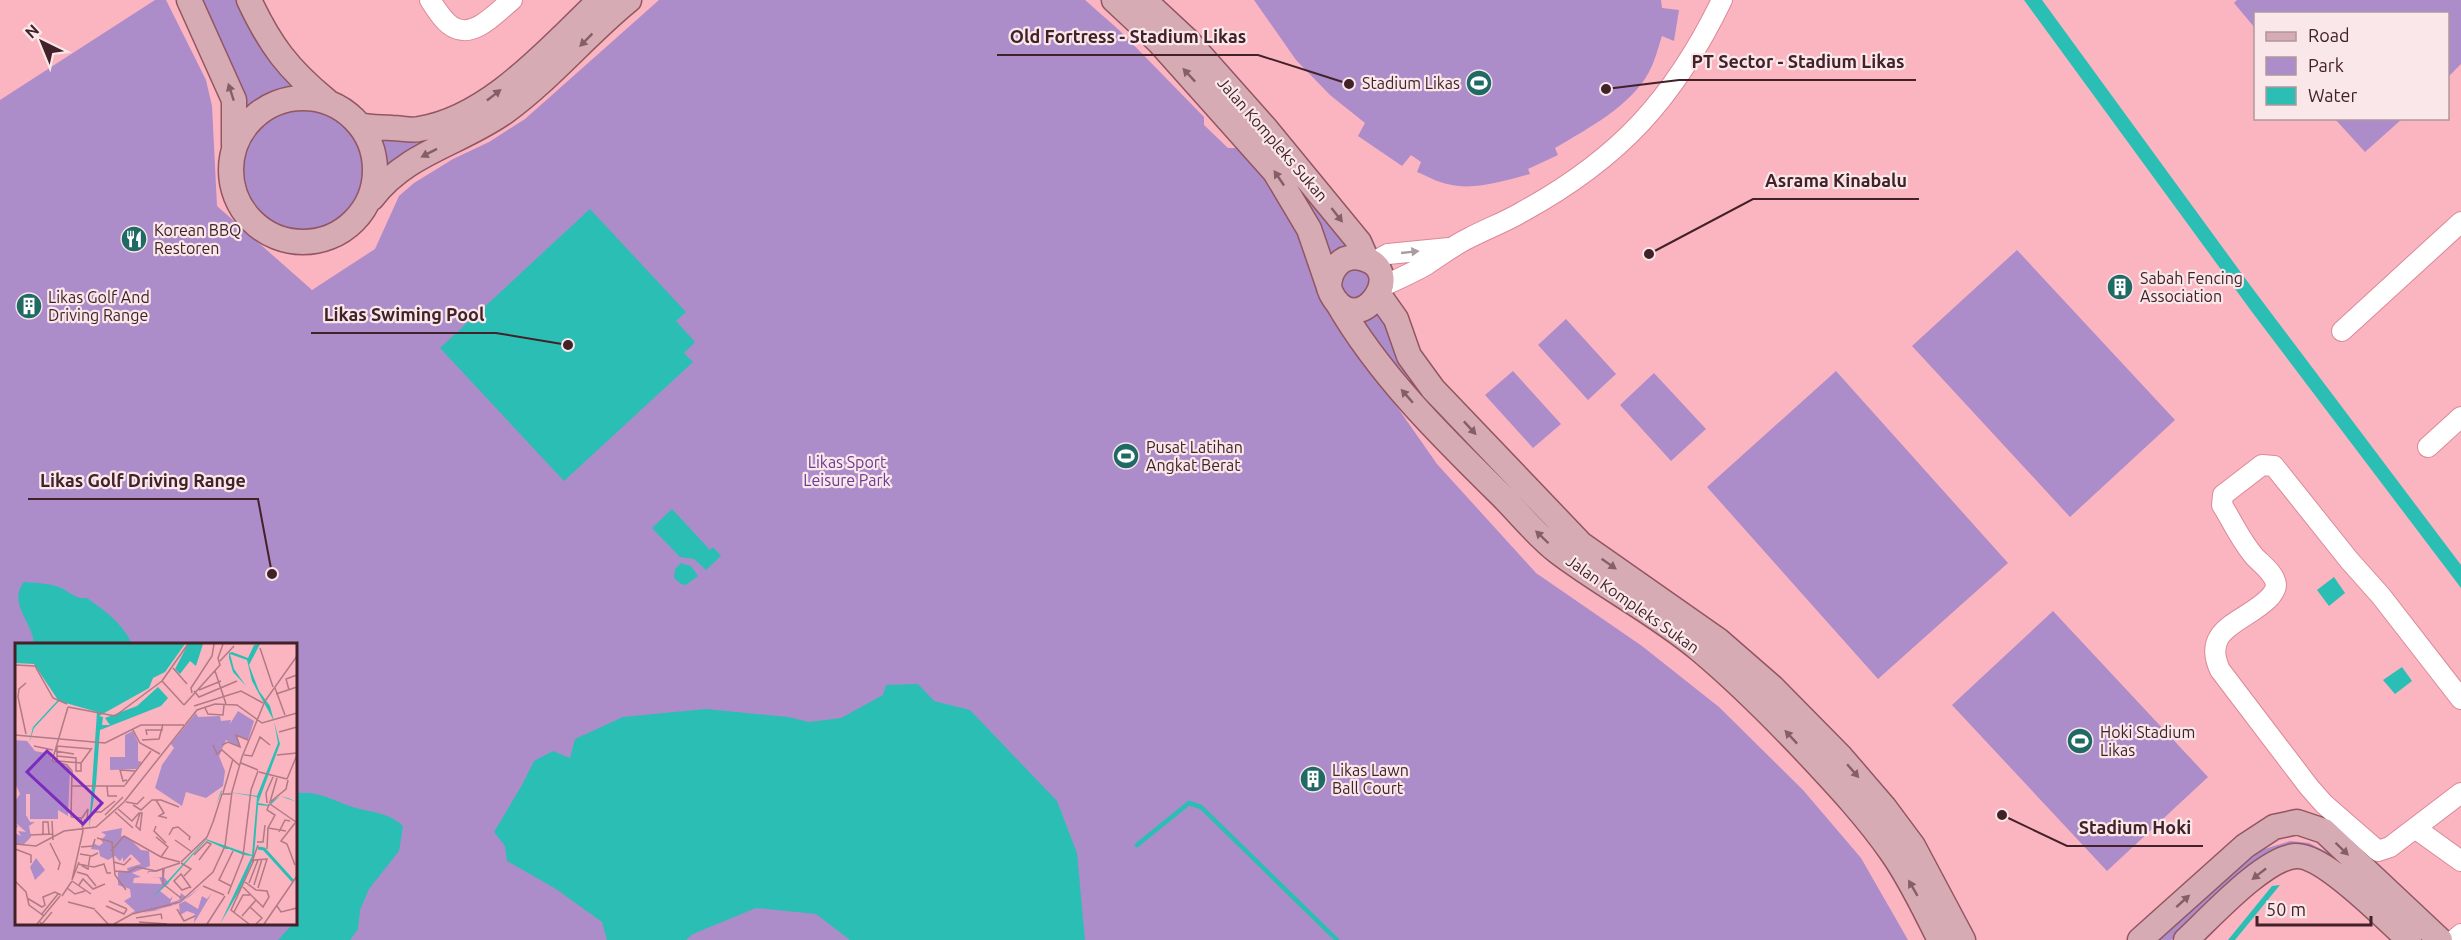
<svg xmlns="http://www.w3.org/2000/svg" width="2461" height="940" font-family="Ubuntu,sans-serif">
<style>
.green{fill:#ad8cca;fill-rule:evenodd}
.water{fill:#2bbeb4}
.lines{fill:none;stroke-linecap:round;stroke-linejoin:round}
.stream{stroke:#2bbeb4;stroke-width:4.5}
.minor-casing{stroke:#db8897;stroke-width:22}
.major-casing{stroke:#915661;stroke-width:27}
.minor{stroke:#fff;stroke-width:20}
.major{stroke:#d6abb3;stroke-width:24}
.oneway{fill:#855f67}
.oneway2{fill:#aa9b9e}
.labels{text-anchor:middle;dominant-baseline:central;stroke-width:4.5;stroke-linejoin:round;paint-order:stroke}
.poi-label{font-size:16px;fill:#422128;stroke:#f9e7e9;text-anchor:start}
.street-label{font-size:16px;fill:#422128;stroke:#f9e7e9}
.park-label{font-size:16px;fill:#6e3994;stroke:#f9e7e9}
.inset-river{fill:none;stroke:#2bbeb4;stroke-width:3}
.inset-road{fill:none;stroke:#b17a84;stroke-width:1.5}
.view{fill:#7b2cbf;fill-opacity:0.15;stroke:#7b2cbf;stroke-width:3}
.inset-edge{fill:none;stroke:#422128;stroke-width:3}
.leader{fill:none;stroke:#422128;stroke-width:2}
.callout-dot{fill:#422128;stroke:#f9e7e9;stroke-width:2}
.callout-label{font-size:18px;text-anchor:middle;font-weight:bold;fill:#422128;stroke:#f9e7e9;stroke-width:4.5;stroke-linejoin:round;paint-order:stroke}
</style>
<rect width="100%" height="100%" fill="#fbb5c1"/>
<path class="green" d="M155 0H166L206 80 212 106 217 206 312 290 375 249 399 196 414 183 453 159 489 142 525 119 659 0H1085L1119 30 1204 117V125L1228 148H1241L1298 219 1326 305 1437 464 1536 573 1642 646 1719 707 1803 790 1861 858 1908 940H0V100ZM16 644H296V924H16Z
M200 0H241L297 89 273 94 246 111 237 77Z
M1254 0H1661L1662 8 1679 10 1674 41 1662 36C1658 48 1655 61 1649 72 1631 106 1587 129 1555 148L1558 155 1528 169 1530 174C1504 181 1474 191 1447 184 1437 182 1427 176 1417 172L1421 162 1411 155 1402 166 1358 136 1365 123 1330 95 1296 60Z
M2237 0H2461V64L2448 77V14H2256L2255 28 2234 3Z
M593 25 381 173V159L376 138 405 140Z
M238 168a64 64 0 1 1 128 0a64 64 0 1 1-128 0Z
M2335 119H2402L2365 152Z
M1261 144 1352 246 1328 259Z
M2017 250 2175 420 2070 517 1912 346Z
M1340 283a15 15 0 1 1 30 0a15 15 0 1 1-30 0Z
M1379 311 1395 351 1413 382 1399 369 1359 321Z
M1566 319 1616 374 1588 400 1538 345Z
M1513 371 1561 424 1533 448 1485 395Z
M1836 371 2008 563 1878 679 1707 487Z
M1654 373 1706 429 1671 461 1620 405Z
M2053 611 2208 777 2107 871 1952 705Z
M2290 841 2309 843 2333 855 2427 940H2420L2341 866 2249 868 2171 940H2152L2218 880 2258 851Z"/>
<path class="water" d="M2024 0H2042L2250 285 2461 565V588L2252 312Z
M590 209 686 312 676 321 695 342 684 353 693 362 564 481 440 348Z
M672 509 710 550 713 547 721 556 706 570 694 559 680 557 652 528Z
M681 563 691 566 698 576 686 585 681 584 674 578 675 569Z
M2334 577 2345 593 2329 606 2317 590Z
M24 582C36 583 48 583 59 587 69 591 76 600 87 598 107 612 122 623 132 644H34C33 622 7 603 24 582Z
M2402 667 2412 681 2395 694 2383 680Z
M918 684 934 701 970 710 1057 801 1077 853 1085 940H850L816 914 756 908 693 934 686 940H607L602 922 556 889 507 861 505 846 494 832 522 785 534 761 553 751 570 758 575 739 623 717 706 709 788 717 809 722 841 718 883 695 886 685Z
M296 793C319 791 329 799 350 806 370 813 387 811 403 826L399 851 369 889 360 910 358 929 350 940H278L293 924H296Z
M2280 885 2235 940H2228L2272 886Z"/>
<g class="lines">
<path class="stream" d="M1137 845 1189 803 1201 807 1337 940"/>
<defs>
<path id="minor" d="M430 0C436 9 445 24 455 28 475 38 498 11 512 0
M1371 263 1388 254 1449 248
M1381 287C1396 280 1412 273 1426 265 1440 256 1454 245 1469 238 1486 229 1505 222 1522 212 1619 159 1674 99 1722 0
M2342 331 2461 222
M2428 447 2461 417
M2461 699 2381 596 2349 560 2274 466 2262 465 2223 495 2222 505C2232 521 2241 541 2254 556 2261 564 2275 573 2276 585 2276 590 2273 593 2270 597 2247 622 2200 627 2220 670L2309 787 2324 804 2378 851 2390 847 2415 828 2461 861
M2415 828 2461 793
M2454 940 2461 934"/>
<path id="major" d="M189 0 234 100V145
M249 0C270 45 288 69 327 101
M1114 0 1159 42 1275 172 1309 229 1331 293C1357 344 1411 269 1361 258 1341 254 1329 270 1329 288
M1144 0 1188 41 1267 130 1359 242 1367 260
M231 170a72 72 0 1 1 144 0a72 72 0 1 1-144 0Z
M360 125C371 128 381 127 392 128 401 128 411 131 419 129 490 118 550 47 600 0
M372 198C407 152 460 144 506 111 551 78 586 35 629 0
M1379 295 1396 319 1409 356 1433 389 1581 544 1718 640 1772 687 1841 757 1884 807 1913 846 1963 940
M1337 302C1379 375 1441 436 1501 495 1520 514 1537 536 1558 552 1604 587 1656 613 1700 650 1738 682 1773 717 1807 753 1837 785 1867 817 1892 853 1911 880 1925 911 1940 940
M2140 940 2245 846 2274 827 2297 822 2324 831 2440 940
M2186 940C2210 918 2263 859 2295 856 2323 853 2387 920 2409 940"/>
</defs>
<use href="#minor" class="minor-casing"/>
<use href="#major" class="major-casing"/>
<use href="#minor" class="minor"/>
<use href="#major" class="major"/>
</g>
<defs><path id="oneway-solid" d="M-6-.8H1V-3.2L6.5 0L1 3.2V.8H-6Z" transform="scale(1.5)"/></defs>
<g class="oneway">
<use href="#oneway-solid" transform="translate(586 40) rotate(135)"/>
<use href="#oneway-solid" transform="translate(1189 75) rotate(-133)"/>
<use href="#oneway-solid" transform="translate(231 92) rotate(-108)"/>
<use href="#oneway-solid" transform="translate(494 95) rotate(-38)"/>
<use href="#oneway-solid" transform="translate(429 153) rotate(153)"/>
<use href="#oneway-solid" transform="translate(1279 178) rotate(-124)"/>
<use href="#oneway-solid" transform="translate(1337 215) rotate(52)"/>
<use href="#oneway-solid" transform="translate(1407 396) rotate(-131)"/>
<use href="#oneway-solid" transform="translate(1470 428) rotate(47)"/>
<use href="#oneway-solid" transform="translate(1542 537) rotate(-136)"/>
<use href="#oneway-solid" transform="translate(1609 564) rotate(35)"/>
<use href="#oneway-solid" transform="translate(1791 737) rotate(-133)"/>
<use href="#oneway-solid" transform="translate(1853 771) rotate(49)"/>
<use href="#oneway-solid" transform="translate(2342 849) rotate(44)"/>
<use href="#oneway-solid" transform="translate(2259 874) rotate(142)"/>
<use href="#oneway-solid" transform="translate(1913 888) rotate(-120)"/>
<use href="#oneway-solid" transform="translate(2183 901) rotate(-42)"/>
</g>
<use class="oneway2" href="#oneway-solid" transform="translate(1410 252) rotate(-6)"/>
<defs>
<symbol id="stadium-disc" viewBox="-11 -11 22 22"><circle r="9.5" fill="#1f6a64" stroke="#f9e7e9"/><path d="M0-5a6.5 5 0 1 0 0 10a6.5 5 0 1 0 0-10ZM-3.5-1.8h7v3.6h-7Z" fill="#fff"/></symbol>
<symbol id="restaurant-disc" viewBox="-11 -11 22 22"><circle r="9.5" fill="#1f6a64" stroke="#f9e7e9"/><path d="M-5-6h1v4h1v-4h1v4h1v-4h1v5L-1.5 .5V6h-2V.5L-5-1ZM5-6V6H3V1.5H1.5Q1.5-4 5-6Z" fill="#fff"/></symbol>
<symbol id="building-disc" viewBox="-11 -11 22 22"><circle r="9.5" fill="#1f6a64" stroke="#f9e7e9"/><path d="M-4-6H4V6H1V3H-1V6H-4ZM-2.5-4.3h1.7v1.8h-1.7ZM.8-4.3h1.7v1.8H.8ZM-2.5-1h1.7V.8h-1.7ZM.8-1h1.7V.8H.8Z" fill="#fff"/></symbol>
</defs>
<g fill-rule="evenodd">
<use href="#stadium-disc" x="1464" y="68" width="30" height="30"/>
<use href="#restaurant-disc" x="119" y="224" width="30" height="30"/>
<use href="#building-disc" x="2105" y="272" width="30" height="30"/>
<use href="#building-disc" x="14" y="291" width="30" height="30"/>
<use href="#stadium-disc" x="1111" y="441" width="30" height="30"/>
<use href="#stadium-disc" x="2065" y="726" width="30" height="30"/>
<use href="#building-disc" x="1298" y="764" width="30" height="30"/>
</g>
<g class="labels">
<g class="poi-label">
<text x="1460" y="83" text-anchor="end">Stadium Likas</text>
<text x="154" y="230">Korean BBQ<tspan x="154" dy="18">Restoren</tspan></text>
<text x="2140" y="278">Sabah Fencing<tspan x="2140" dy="18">Association</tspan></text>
<text x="48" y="297">Likas Golf And<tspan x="48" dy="18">Driving Range</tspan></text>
<text x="1146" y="447">Pusat Latihan<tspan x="1146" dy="18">Angkat Berat</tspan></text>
<text x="2100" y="732">Hoki Stadium<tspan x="2100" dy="18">Likas</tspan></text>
<text x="1332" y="770">Likas Lawn<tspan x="1332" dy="18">Ball Court</tspan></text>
</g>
<g class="street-label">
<text transform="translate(1273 139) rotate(49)">Jalan Kompleks Sukan</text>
<text transform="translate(1633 604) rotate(35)">Jalan Kompleks Sukan</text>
</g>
<g class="park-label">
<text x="847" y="462">Likas Sport<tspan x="847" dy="18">Leisure Park</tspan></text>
</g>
</g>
<g transform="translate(15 643)">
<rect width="282" height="282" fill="#fbb5c1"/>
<path d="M223 68 239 78 233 97 222 92 226 105 211 97 204 113 210 128 208 143 191 155 171 149 167 163 140 145 147 122 159 105 156 101 181 70 183 74 205 73 206 78 216 77 215 81ZM118 88 123 99V118L127 119 121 126 95 127V114H110V92ZM0 97 12 98 20 108 36 111 34 116 37 108 36 116 55 125 53 173 43 167V176H15V151H11V172L15 179H20L14 183 16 194 9 201H0V190L6 193 3 188 11 189 1 180 3 184 0 185V158L5 151 0 140ZM107 185 106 193 114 195 126 207 134 208 135 223 117 230 126 234 119 235 118 240 147 241 144 234 134 235 147 234V227L141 229H134L132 231 133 228 150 226 149 234 154 240 145 248 155 256 158 253 155 260 164 257 166 250 171 254 180 248 167 257 157 261V263L170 256 187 243 174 254 160 262 139 267 147 266 143 267 134 269 121 271 116 272 99 281 116 272 138 268 116 270 101 277 120 268 109 258 116 254 115 246 103 242V228L113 229 112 225 126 221 116 211 108 219V214L105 218 100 213 93 217 85 213 84 207 76 206 78 200 84 203 88 200 86 197 91 192 86 189ZM21 215 30 227 20 237 15 224ZM197 250 179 280 180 271 172 268 165 272 164 261 170 258 183 266 187 253 192 256Z" fill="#ad8cca"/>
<path d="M0 1H170L150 29 138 35 134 45 84 73 88 74 87 82H95L90 75 122 63 143 44 153 55 146 63 85 87 81 141 74 186 82 69 44 58 19 85 14 100 18 84 43 57 19 21 0 20ZM173 1H188L181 23 175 18 165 31 160 26ZM245 1 234 22 244 48 255 63 265 101 243 160 254 162 257 158 265 153 273 155 282 159 265 153 254 163 243 162 239 214 226 245 205 281 237 213 229 212 214 206H211L191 197 153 240 136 256 191 196 237 212 242 154 207 148 201 162 206 148 242 153 263 100 259 78 237 38 232 17 215 11 219 26 231 43 218 29 214 15V10L217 9 233 15 239 2Z" fill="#2bbeb4"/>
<path class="inset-river" d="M243 205 249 206 278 238"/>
<path class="inset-road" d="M245 5 258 44M205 18 219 3M0 22 20 23 38 55 52 61M158 25 172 41M200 28 211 61M147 38 169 62M147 38 173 1M260 45 270 72M184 47 206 38M274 47 271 36 282 32M179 48 184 54 222 38M177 50 176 45 197 13 199 1M261 51 282 44M169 62 205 22 203 15 208 1M179 63 226 48 248 60M53 64 100 73 147 38M190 65 193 71 208 72 209 62M118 87 125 100 145 111M264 89 282 84M11 91 3 54 4 46 11 40M0 92 90 100 126 82H169M132 92 131 87H148M127 97 144 96 148 81M198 102 202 111 207 107 224 122M207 102 213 99 225 104 221 92 233 97M19 103 38 107M40 108 59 111M229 112 237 113 245 94 255 102M262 112 282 110M42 113 61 115V128H66V120M37 118 52 122 57 128 56 174M37 118 53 64M66 120 42 118V103L77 106M66 120 77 105M226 120 243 127M244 129 272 136M272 136 282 112M112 137 108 138 105 127 120 128M110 142 136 108M57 143H110M92 143 93 153H102M208 150 218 116M141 157 149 170 144 173 152 175M111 159 122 161 129 154M255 159 262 135M252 160 251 150 258 134M254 160 271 146 273 137M255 161 281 179M118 162 126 167 137 157H146L164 164M103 166 117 178 124 170H127L125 187 121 183 125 170M77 169H86L100 158M100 169 118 185M90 172 108 154M56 174 66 175 68 188 57 237M67 175 73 166 72 177H69M37 178 38 197M198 179 207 151H216M141 183 139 188 151 200M253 185 271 188M264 189 270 177 275 178M28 191V179H33L34 191M15 192 37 191M154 192 158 185 163 184 175 194 174 197M141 194 153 204 146 214M82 195 97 199 100 232 111 247M160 197 177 209M242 199H248L250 182M35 200 45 220 43 227M0 201 21 203 49 188 81 184 109 159 182 67 200 61 222 62 247 80 282 70M66 204 78 203 80 196M0 206 16 212V220M252 206 253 185 260 172 252 167 254 161M96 208 109 193 146 214 165 219M65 211 77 213 83 210M179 212 192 199 196 201 184 217M99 219 109 222 116 215M166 219 192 194 198 179M237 219 243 202M166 220 176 226 169 233M63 221 79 224 89 221 92 230H96M66 222 73 226 75 213M280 222 272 201 266 198 280 180M148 226V241L166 255M100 228 114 229 122 224 141 228 165 220M62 229 72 232 81 243M57 237 64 219M0 238 11 249 14 262 29 273M57 238 76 251M234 240 243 217M64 242 68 236 78 246 90 241M239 242 247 216M188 243 209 252M216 243 204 237 218 208M175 244 167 247 159 238 166 231 176 245M228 244 248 264 254 254 252 248 241 247 230 239M52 245 60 251 70 248M213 251 228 213 236 147 243 128M47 253 57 238M12 255 27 264 30 262 28 254 40 249 46 252M94 258 112 266M53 259 80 266M91 263 109 271 112 266M262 263 266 269 282 265M235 264 247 275 241 281M162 266 169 278 180 273M80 267 93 281M219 269 228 252H235M26 272 43 251M227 273 241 257M121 275 146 271 147 276M25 279 27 281 37 269M124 279 152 281M22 281 45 253M99 281 117 271 165 259 198 229 210 203 217 149 227 114 250 58 282 13M192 281 210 253M234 281 216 267 239 217 252 216 243 245M249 281 282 233"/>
<path class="view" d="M32 108 87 160 68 181 12 129Z"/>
<rect width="282" height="282" class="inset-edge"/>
</g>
<path class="leader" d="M1349 84L1258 55H997M1606 89L1679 80H1916M1649 254L1753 199H1919M568 345L496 333H311M272 574L258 499H28M2002 815L2067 846H2203"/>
<g class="callout-dot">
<circle cx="1349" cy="84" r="6"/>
<circle cx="1606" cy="89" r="6"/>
<circle cx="1649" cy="254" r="6"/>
<circle cx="568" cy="345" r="6"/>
<circle cx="272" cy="574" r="6"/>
<circle cx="2002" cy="815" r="6"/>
</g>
<g class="callout-label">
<text x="1128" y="43">Old Fortress - Stadium Likas</text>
<text x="1798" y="68">PT Sector - Stadium Likas</text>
<text x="1836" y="187">Asrama Kinabalu</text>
<text x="404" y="321">Likas Swiming Pool</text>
<text x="143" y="487">Likas Golf Driving Range</text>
<text x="2135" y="834">Stadium Hoki</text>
</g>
<rect x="2254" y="12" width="195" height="108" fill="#f9e7e9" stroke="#b0989c" stroke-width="1.5"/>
<rect x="2266" y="32" width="30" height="9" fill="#d6abb3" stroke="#b0989c" stroke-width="1.5"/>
<text x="2308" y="42" font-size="18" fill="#422128">Road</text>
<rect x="2266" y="57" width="30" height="18" fill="#ad8cca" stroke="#b0989c" stroke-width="1.5"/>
<text x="2308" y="72" font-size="18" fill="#422128">Park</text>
<rect x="2266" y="87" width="30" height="18" fill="#2bbeb4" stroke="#b0989c" stroke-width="1.5"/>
<text x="2308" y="102" font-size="18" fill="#422128">Water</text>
<g transform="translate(42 42) rotate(317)" stroke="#f9e7e9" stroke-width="4.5" paint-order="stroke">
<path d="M0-4.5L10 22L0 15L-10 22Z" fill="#422128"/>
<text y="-9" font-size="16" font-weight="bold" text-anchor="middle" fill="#422128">N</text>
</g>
<path d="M2257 916v9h114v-9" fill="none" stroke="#422128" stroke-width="3"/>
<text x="2266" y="916" font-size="18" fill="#422128" stroke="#f9e7e9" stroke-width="4.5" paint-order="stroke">50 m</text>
</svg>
